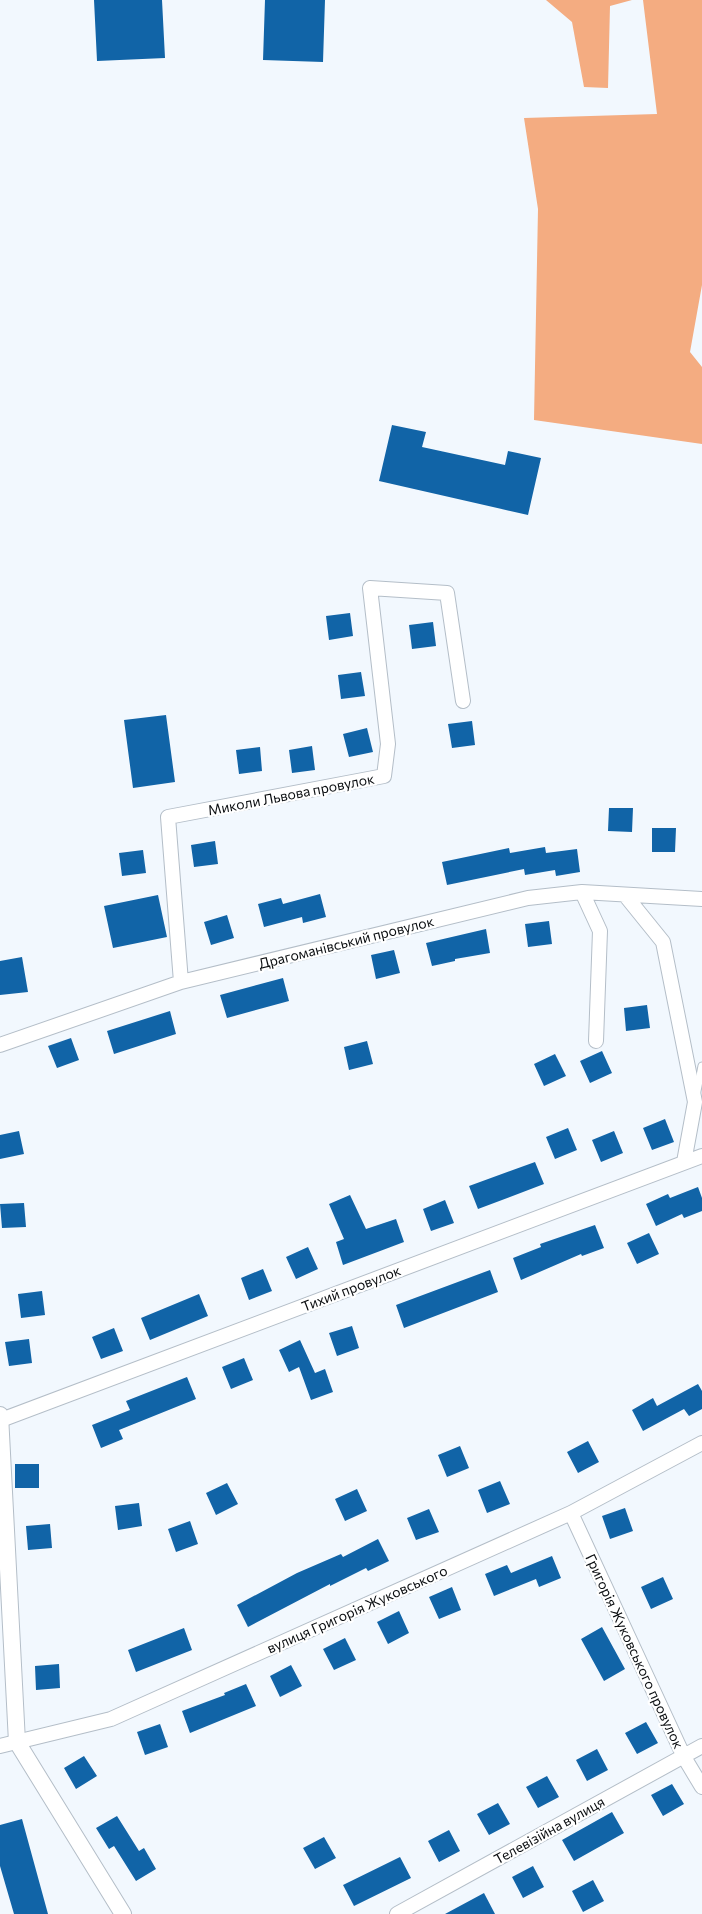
<svg xmlns="http://www.w3.org/2000/svg" width="702" height="1914" font-family="Commissioner,sans-serif">
<style>
.forest{fill:#f4ac81}
.building{fill:#1164a7}
.lines{fill:none;stroke-linecap:round;stroke-linejoin:round}
.service-casing{stroke:#b4bec8;stroke-width:9}
.minor-casing{stroke:#b4bec8;stroke-width:16}
.tertiary-casing{stroke:#b4bec8;stroke-width:18}
.service{stroke:#fff;stroke-width:7}
.minor{stroke:#fff;stroke-width:14}
.tertiary{stroke:#fff;stroke-width:16}
.labels{text-anchor:middle;dominant-baseline:central;stroke-width:4.5;stroke-linejoin:round;paint-order:stroke}
.street-label{font-size:14px;fill:#090c0f;stroke:#fff}
</style>
<rect width="100%" height="100%" fill="#f2f8fe"/>
<path class="forest" d="M546 0H632L610 6 608 88 584 87 572 22Z
M643 0H702V285L690 352 702 367V444L534 420 538 209 524 118 657 114Z"/>
<path class="building" d="M94 0H162L165 58 97 61Z
M265 0H325L323 62 263 60Z
M392 425 426 432 422 447 505 465 508 451 541 458 528 515 379 481Z
M350 613 353 636 329 640 326 616Z
M433 622 436 646 412 649 409 625Z
M361 672 365 696 341 699 338 675Z
M166 715 175 782 133 788 124 720Z
M472 721 475 745 452 748 448 724Z
M367 728 373 752 349 757 343 734Z
M312 746 315 770 292 773 289 750Z
M260 747 262 771 239 774 236 750Z
M609 808H633L632 832 608 831Z
M652 828H676L675 852H652Z
M215 841 218 864 194 867 191 845Z
M545 847 546 853 577 849 580 872 556 876 555 870 525 875 524 869 447 885 442 862 509 848 510 853Z
M143 850 146 873 122 876 119 853Z
M320 894 326 917 303 923 302 917 264 927 258 904 281 898 283 904Z
M158 895 167 937 113 948 104 906Z
M227 915 234 938 211 945 204 922Z
M549 921 552 944 528 947 525 924Z
M486 929 490 953 455 959V961L432 966 426 943Z
M394 950 400 973 376 979 371 955Z
M22 957 28 992 0 995V961Z
M283 978 289 1001 227 1018 220 995Z
M647 1005 650 1028 626 1031 624 1008Z
M170 1011 176 1034 114 1054 107 1031Z
M71 1038 79 1060 57 1068 48 1046Z
M367 1041 373 1064 349 1070 344 1047Z
M602 1051 612 1073 590 1083 580 1061Z
M555 1054 566 1076 544 1086 534 1064Z
M665 1119 674 1142 652 1150 643 1128Z
M568 1128 577 1150 555 1159 546 1137Z
M19 1131 24 1154 0 1159V1135Z
M614 1131 623 1153 601 1162 592 1140Z
M535 1162 544 1184 478 1209 469 1186Z
M698 1187 702 1198V1211L684 1218 682 1214 656 1226 646 1204 668 1194 670 1198Z
M350 1195 366 1229 396 1219 404 1242 343 1265 336 1242 344 1239 329 1204Z
M445 1200 454 1223 431 1231 423 1209Z
M24 1203 26 1227 2 1228 0 1204Z
M595 1225 604 1248 582 1256 581 1254 521 1280 513 1258 541 1247 540 1244Z
M649 1233 659 1254 637 1264 627 1243Z
M308 1247 318 1269 296 1279 286 1257Z
M263 1269 272 1291 249 1300 241 1278Z
M490 1270 498 1292 404 1328 396 1305Z
M42 1291 45 1315 21 1318 18 1294Z
M199 1294 208 1316 150 1340 141 1318Z
M352 1326 359 1348 337 1356 329 1333Z
M114 1328 123 1351 101 1359 92 1337Z
M29 1339 32 1363 9 1366 5 1342Z
M300 1340 315 1373 325 1369 333 1392 311 1400 299 1367 289 1372 279 1350Z
M244 1358 253 1380 231 1389 222 1367Z
M187 1377 196 1399 119 1430 123 1439 101 1448 92 1425 130 1410 126 1401Z
M698 1384 702 1391V1409L689 1416 684 1409 643 1431 632 1410 653 1398 657 1406Z
M588 1441 599 1462 578 1473 567 1452Z
M460 1446 469 1468 447 1477 438 1455Z
M15 1464H39V1488H15Z
M500 1481 510 1504 487 1513 478 1490Z
M227 1483 238 1504 216 1515 206 1493Z
M357 1489 367 1511 345 1521 335 1499Z
M139 1503 142 1526 118 1530 115 1506Z
M625 1508 633 1531 610 1539 602 1516Z
M429 1509 439 1532 416 1540 407 1518Z
M190 1521 198 1544 176 1552 168 1529Z
M50 1524 52 1548 28 1550 26 1526Z
M378 1539 389 1561 368 1571 366 1568 330 1586V1584L248 1627 237 1605 297 1573 341 1554 343 1557Z
M552 1556 561 1578 539 1587 536 1579 494 1596 485 1574 507 1565 511 1573Z
M663 1577 673 1599 651 1609 641 1587Z
M452 1587 461 1610 439 1619 429 1597Z
M399 1611 409 1633 388 1644 377 1622Z
M602 1627 625 1669 604 1681 581 1639Z
M184 1628 192 1650 136 1672 128 1650Z
M345 1638 356 1660 334 1670 323 1649Z
M59 1664 60 1688 36 1690 35 1666Z
M291 1665 302 1686 280 1697 270 1676Z
M246 1684 256 1706 190 1733 182 1711 225 1695 224 1693Z
M646 1722 658 1743 637 1754 625 1733Z
M160 1724 168 1747 145 1755 137 1732Z
M597 1749 608 1770 587 1781 576 1760Z
M84 1756 97 1776 76 1789 64 1768Z
M547 1776 559 1797 538 1808 526 1787Z
M672 1784 684 1804 663 1816 651 1795Z
M498 1803 510 1824 489 1835 477 1814Z
M612 1812 624 1833 574 1861 562 1840Z
M117 1816 139 1851 144 1848 156 1869 136 1881 114 1846 109 1849 96 1828Z
M22 1819 48 1914H14L0 1866V1825Z
M449 1830 460 1851 439 1862 428 1841Z
M324 1837 336 1858 315 1869 303 1848Z
M400 1857 411 1878 354 1906 343 1885Z
M533 1866 544 1887 523 1898 512 1877Z
M593 1880 604 1901 583 1912 572 1891Z
M484 1893 495 1914H445Z"/>
<g class="lines">
<defs>
<path id="service" d="M697 1091 702 1066"/>
<path id="minor" d="M582 892 600 931 596 1041
M625 895 663 942 695 1102 684 1162
M181 982 168 817 384 776 388 744 370 588 447 593 463 701
M0 1045 181 982 528 898 582 892 702 899
M1 1420 702 1156
M571 1513 684 1757 702 1787
M0 1746 111 1719 571 1513 702 1443
M397 1914 702 1746"/>
<path id="tertiary" d="M0 1415 17 1742 123 1914"/>
</defs>
<use href="#service" class="service-casing"/>
<use href="#minor" class="minor-casing"/>
<use href="#tertiary" class="tertiary-casing"/>
<use href="#service" class="service"/>
<use href="#minor" class="minor"/>
<use href="#tertiary" class="tertiary"/>
</g>
<g class="labels">
<g class="street-label">
<text transform="translate(291 794) rotate(-11)">Миколи Львова провулок</text>
<text transform="translate(346 942) rotate(-14)">Драгоманівський провулок</text>
<text transform="translate(351 1288) rotate(-21)">Тихий провулок</text>
<text transform="translate(357 1609) rotate(-24)">вулиця Григорія Жуковського</text>
<text transform="translate(635 1651) rotate(65)">Григорія Жуковського провулок</text>
<text transform="translate(549 1830) rotate(-29)">Телевізійна вулиця</text>
</g>
</g>
</svg>
